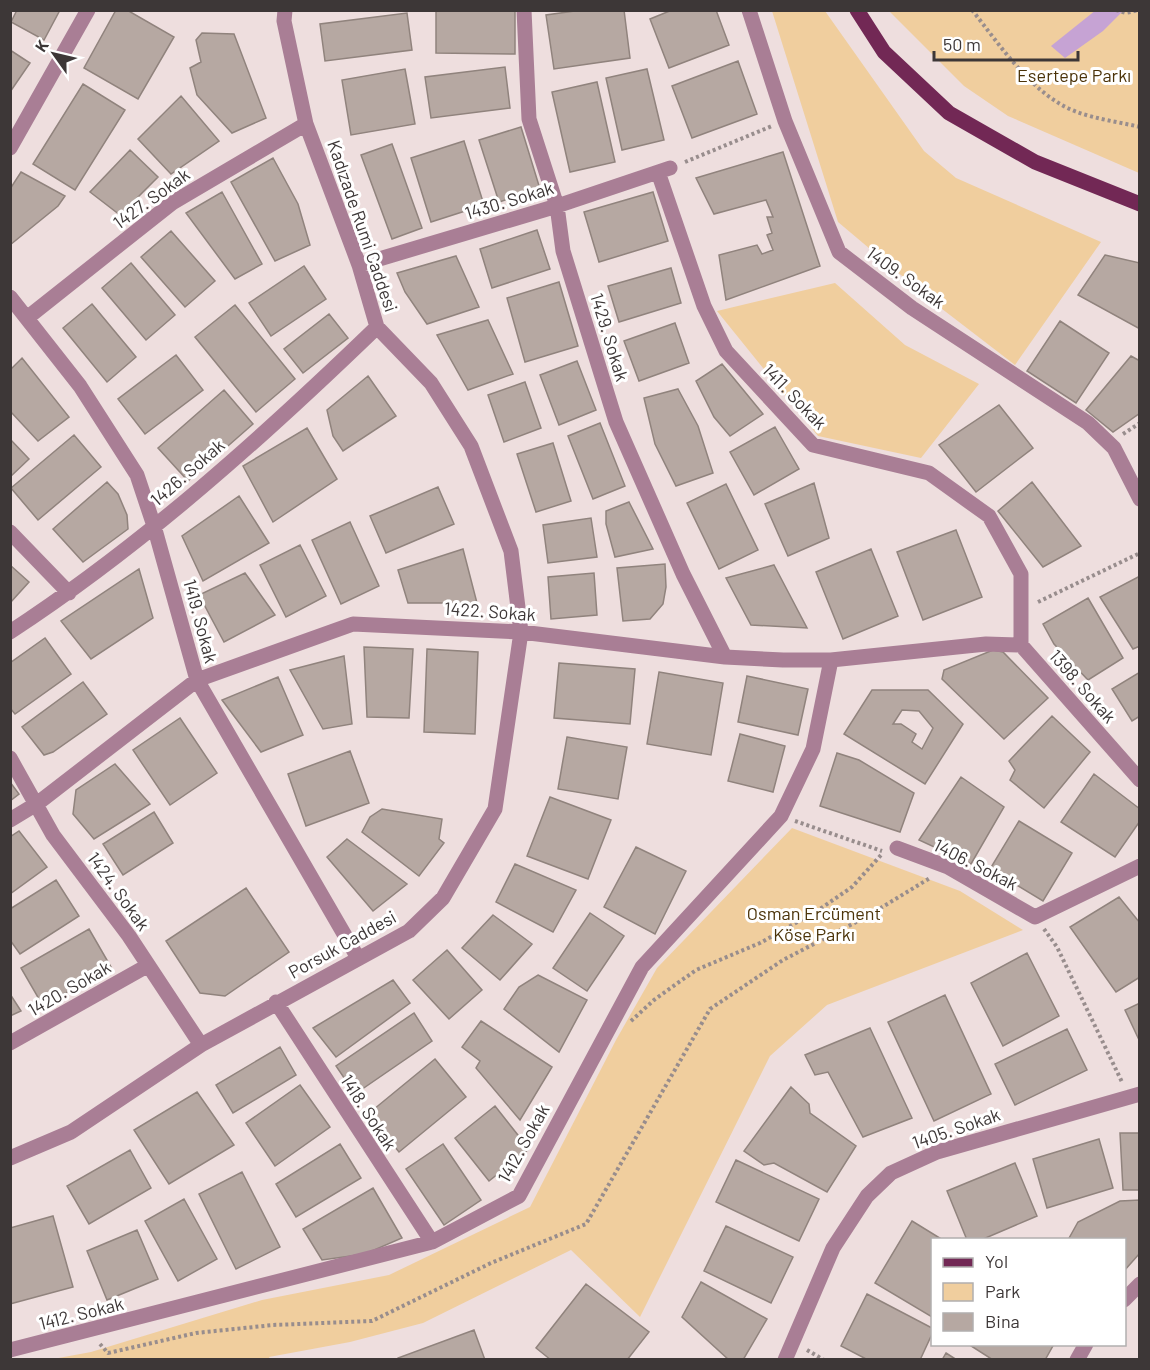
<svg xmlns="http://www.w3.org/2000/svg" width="1150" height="1370" font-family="Barlow,sans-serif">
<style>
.green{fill:#f0ce9e}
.water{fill:#c6a3d4}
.building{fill:#b6a8a2;stroke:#90837d;stroke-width:1.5;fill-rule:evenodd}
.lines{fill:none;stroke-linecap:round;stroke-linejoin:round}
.path{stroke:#988d8d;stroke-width:4;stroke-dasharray:3 3;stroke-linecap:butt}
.minor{stroke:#a97e95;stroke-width:15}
.major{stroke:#722855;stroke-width:15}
.labels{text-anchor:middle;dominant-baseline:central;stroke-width:6;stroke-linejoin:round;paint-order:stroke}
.park-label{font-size:18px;fill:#4b3309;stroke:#fff}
.street-label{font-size:18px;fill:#3d3737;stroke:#fff}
</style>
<rect width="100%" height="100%" fill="#eedede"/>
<path class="green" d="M772 11H825L924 151 956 178 1101 242 1015 365 933 302 838 222Z
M889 11H1139V173L1008 116 964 86Z
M835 283 905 345 979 384 921 458 818 436 717 311Z
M792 828 960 891 1023 930 827 1005 770 1056 640 1317 571 1250 423 1323 350 1342 269 1357 270 1359H53L91 1352 262 1300 389 1275 530 1207 616 1040 657 968Z"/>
<path class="water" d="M1096 10 1123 11 1103 31 1065 58 1051 46Z"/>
<path class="building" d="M17 10H60L44 40 11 22Z
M116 10H127L174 37 138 99 84 68Z
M582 10H624L630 58 554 69 546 15Z
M672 10H716L729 45 669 68 650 19Z
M436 11H515V54L436 53Z
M407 13 412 50 325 61 320 24Z
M202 33 234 34 266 118 232 133 197 95 190 68 201 62 196 40Z
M10 50 30 63 10 92Z
M738 61 757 114 692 138 672 86Z
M505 67 510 108 431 118 425 77Z
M405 69 415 124 351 135 342 80Z
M647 69 664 140 622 150 606 78Z
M597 82 615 162 570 172 552 92Z
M83 84 125 110 75 190 33 164Z
M181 96 219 141 171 174 138 139Z
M521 127 540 189 499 202 479 140Z
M464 141 484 205 431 222 411 158Z
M392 144 422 228 392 239 361 155Z
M130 150 158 177 120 215 90 192Z
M783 152 820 266 726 300 719 255 757 245 762 254 773 250 767 235 772 233 767 217H773L766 200 714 214 696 178Z
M273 158 298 204 310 245 275 261 231 182Z
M21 172 65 196 58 206 10 245V189Z
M222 192 262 264 235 279 186 213Z
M653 192 668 241 599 262 584 212Z
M537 230 550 269 492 288 480 249Z
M171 231 215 281 185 307 141 257Z
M1105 255 1140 263V329L1078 295Z
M456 256 479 307 427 324 405 292 397 273Z
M131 263 175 315 146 340 102 288Z
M304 266 326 299 271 336 249 303Z
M671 268 681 303 619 322 608 286Z
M559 282 578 346 525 362 507 298Z
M92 304 136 357 107 382 63 328Z
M235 305 295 379 256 412 195 337Z
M329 314 348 338 303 373 284 349Z
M488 320 513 374 468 390 437 335Z
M1060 321 1109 353 1076 403 1027 371Z
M675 323 689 363 639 381 624 341Z
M176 355 203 390 145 434 118 399Z
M1131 356 1140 361V413L1113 432 1086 410Z
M22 358 69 417 38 441 10 411V370Z
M577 361 596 410 559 425 540 375Z
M722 364 763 414 730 436 714 417 696 381Z
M368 376 396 416 343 451 333 436 327 410Z
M525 382 541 428 504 442 488 395Z
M678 389 698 426 713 473 676 486 655 444 644 398Z
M224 390 253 424 188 481 158 448Z
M999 405 1033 448 976 492 939 445Z
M600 423 625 486 593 499 568 436Z
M775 427 799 469 754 495 730 452Z
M307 428 337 479 273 522 243 466Z
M74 435 101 467 38 520 11 488Z
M10 439 29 459 10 477Z
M553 443 571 501 536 512 517 454Z
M107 482 118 494 127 515 128 529 83 562 53 529Z
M1032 482 1081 546 1043 567 998 511Z
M814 483 829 538 788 556 765 504Z
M726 484 758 550 719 569 687 503Z
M438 487 454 524 386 553 370 516Z
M239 496 269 543 203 581 182 536Z
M629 502 653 549 615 557 606 524V511Z
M591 518 597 557 548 563 543 525Z
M350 522 379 586 341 604 312 540Z
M956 530 982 597 923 620 897 552Z
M300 545 326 596 286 617 260 565Z
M463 549 477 603H408L398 570Z
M871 549 898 616 843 639 816 572Z
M665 564 666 587 663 604 650 619 623 621 617 568Z
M10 565 29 582 10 603Z
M774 565 807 628 751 625 726 578Z
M139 569 153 618 91 659 61 621Z
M245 573 275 615 224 642 199 595Z
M594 573 597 615 551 619 548 577Z
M1140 576V646L1133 649 1100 597Z
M1088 598 1123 658 1088 680 1054 644 1043 624Z
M45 638 71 674 15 714 10 708V663Z
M364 647 413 649 409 718 367 717Z
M427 649 478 652 475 734 424 732Z
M993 650 1003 652 1048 698 1004 739 942 679 944 670Z
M344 656 352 724 323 729 290 670Z
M559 663 635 669 630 724 554 718Z
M659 672 723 683 711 755 647 744Z
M1140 672V716L1132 721 1112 689Z
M747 676 808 689 798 735 738 722Z
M278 677 303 735 261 752 222 700Z
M83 682 107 714 53 752 44 755 22 727Z
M872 690H928L963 724 925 784 844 734ZM902 710 919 711 933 728 922 749 912 742 916 734 901 724H893Z
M1052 716 1090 752 1044 808 1010 780 1015 770 1009 761Z
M180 718 217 773 170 805 133 750Z
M740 734 785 746 773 792 728 781Z
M567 737 627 747 618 799 558 789Z
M350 751 369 803 306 826 288 774Z
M837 753 859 760 914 793 900 832 820 806Z
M115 764 150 804 94 839 73 814 76 790Z
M1094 774 1140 809V821L1115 857 1061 822Z
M961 777 1004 807 971 864 919 840Z
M10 782 19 794 10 801Z
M550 797 611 820 588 879 527 856Z
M382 809 442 819 439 839 444 843 419 876 362 832 370 817Z
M154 812 173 843 123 875 103 844Z
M1019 821 1072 853 1043 901 990 869Z
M19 831 47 867 10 894V837Z
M347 839 407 884 373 911 327 857Z
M636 847 686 871 655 934 604 907Z
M515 864 576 890 553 932 496 902Z
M56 880 79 916 20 954 10 940V909Z
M246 888 289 952 225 996 200 993 166 941Z
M1119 897 1140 923V977L1116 992 1070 927Z
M590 913 624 936 587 991 553 968Z
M493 915 532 944 500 980 462 948Z
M89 929 111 967 43 1006 21 968Z
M447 950 482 990 449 1019 413 980Z
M1027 953 1059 1016 1003 1046 971 983Z
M538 975 587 1000 559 1052 504 1009 519 987Z
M393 980 410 1003 336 1057 313 1028Z
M10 994 21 1011 10 1016Z
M945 995 991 1094 934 1121 888 1022Z
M1140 1003V1042L1125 1010Z
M414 1013 432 1041 355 1094 336 1066Z
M481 1021 552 1067 520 1120 476 1068 480 1061 462 1047Z
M870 1028 912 1118 863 1137 828 1072 815 1075 805 1055Z
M1067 1029 1087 1070 1015 1105 995 1064Z
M280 1047 296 1075 233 1113 216 1085Z
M435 1059 466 1097 399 1152 368 1114Z
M300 1085 330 1127 275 1166 246 1123Z
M791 1087 809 1104 810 1113 856 1146 827 1192 774 1163 764 1165 744 1151Z
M197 1092 234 1145 169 1184 134 1130Z
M495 1106 529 1149 489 1181 455 1138Z
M1120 1133H1140V1190H1123Z
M1099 1139 1113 1188 1047 1208 1033 1159Z
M340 1144 361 1178 296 1217 276 1184Z
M443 1144 481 1200 444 1225 406 1169Z
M130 1150 151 1188 89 1224 67 1186Z
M736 1160 819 1199 799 1241 716 1202Z
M1015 1163 1037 1216 981 1240H967L947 1191Z
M242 1172 280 1247 236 1269 199 1194Z
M373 1188 402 1238 365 1254 322 1260 303 1229Z
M184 1199 217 1259 178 1281 145 1221Z
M1140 1200V1253L1124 1271V1240H1068L1078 1222 1120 1201Z
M53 1216 73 1287 10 1304V1228Z
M912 1221 943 1240H932V1317L875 1283Z
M726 1226 793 1257 771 1303 704 1271Z
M137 1230 158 1279 107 1300 87 1251Z
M701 1282 767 1319 743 1360H729L682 1317Z
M586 1284 649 1332 627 1360H551L536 1348Z
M867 1294 932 1328V1334L920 1360H868L841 1346Z
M474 1330 485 1360H398V1358Z
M968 1344H1054L1045 1360H993Z
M946 1353 957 1360H942Z"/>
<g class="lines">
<path class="path" d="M972 10C1000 45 1033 96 1077 112 1096 119 1119 122 1140 127
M1116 10 1126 13 1139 10
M685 162 772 126
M1123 434 1140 423
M1038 602 1140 553
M795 821 882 851
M1044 929 1057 947 1122 1082
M631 1021 654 1000 696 970 760 943 817 911 852 887 882 854
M100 1344 108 1353 196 1333 273 1325 372 1321 491 1263 586 1224 710 1009 783 960 866 917 930 878
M807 1350 824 1360"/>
<path class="minor" d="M524 10 529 119 557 206 563 251 616 422 683 574 725 657
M749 10 785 121 839 252 912 308 1088 423 1114 448 1140 499
M10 148 88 10
M658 172 704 306 726 351 813 445 929 473 989 516 1021 574V645
M359 265 557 206 670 168
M10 297 80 386 137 475 154 526 197 680 358 958
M27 318 172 203 306 124
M10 532 69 593
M10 632C143 545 263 437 377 327
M1021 645 1140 780
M10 758 53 835 129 936 201 1045
M10 820 38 803 197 680 353 624 521 632 725 657 783 660H831L986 644 1021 645
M897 848 948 867 1035 917 1140 866
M276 1002 432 1242
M10 1043 147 966
M10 1158 71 1132 201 1045 409 931 443 898 495 809 521 632 511 551 471 446 431 383 377 327 359 265 306 124 284 21 285 10
M1124 1300 1140 1284
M10 1350 432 1242 519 1196 642 967 781 816 813 749 831 660
M785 1360 833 1248 867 1196 891 1173 937 1152 1140 1094
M1077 1360 1086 1344"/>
<path class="major" d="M857 10 884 52 949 113 1035 162 1140 204"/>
</g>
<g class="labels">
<g class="park-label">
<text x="1074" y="75">Esertepe Parkı</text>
<text x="814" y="913">Osman Ercüment<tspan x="814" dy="21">Köse Parkı</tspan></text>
</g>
<g class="street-label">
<text transform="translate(151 198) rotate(-36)">1427. Sokak</text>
<text transform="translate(509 200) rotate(-17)">1430. Sokak</text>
<text transform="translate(363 226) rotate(71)">Kadızade Rumi Caddesi</text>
<text transform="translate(906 277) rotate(36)">1409. Sokak</text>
<text transform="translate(610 337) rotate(73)">1429. Sokak</text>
<text transform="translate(795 396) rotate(46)">1411. Sokak</text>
<text transform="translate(187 472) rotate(-41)">1426. Sokak</text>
<text transform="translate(490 611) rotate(4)">1422. Sokak</text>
<text transform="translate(201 621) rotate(75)">1419. Sokak</text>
<text transform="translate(1083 686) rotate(49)">1398. Sokak</text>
<text transform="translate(976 864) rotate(27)">1406. Sokak</text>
<text transform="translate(119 891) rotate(54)">1424. Sokak</text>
<text transform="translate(342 944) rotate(-29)">Porsuk Caddesi</text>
<text transform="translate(69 988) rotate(-30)">1420. Sokak</text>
<text transform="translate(369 1112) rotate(57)">1418. Sokak</text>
<text transform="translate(956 1128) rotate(-19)">1405. Sokak</text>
<text transform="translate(523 1143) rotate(-61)">1412. Sokak</text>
<text transform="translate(81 1313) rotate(-14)">1412. Sokak</text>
</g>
</g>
<rect width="1150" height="1370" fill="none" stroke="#3d3737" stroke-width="24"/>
<rect x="931" y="1238" width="195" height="108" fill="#ffffff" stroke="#b1afaf" stroke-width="1.5"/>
<rect x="943" y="1258" width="30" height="9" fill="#722855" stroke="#b1afaf" stroke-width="1.5"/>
<text x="985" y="1268" font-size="18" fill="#3d3737">Yol</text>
<rect x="943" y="1283" width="30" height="18" fill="#f0ce9e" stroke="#b1afaf" stroke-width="1.5"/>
<text x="985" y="1298" font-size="18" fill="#3d3737">Park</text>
<rect x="943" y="1313" width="30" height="18" fill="#b6a8a2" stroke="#b1afaf" stroke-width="1.5"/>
<text x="985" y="1328" font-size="18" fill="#3d3737">Bina</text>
<g transform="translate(54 54) rotate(304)" stroke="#ffffff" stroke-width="4.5" paint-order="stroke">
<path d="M0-4.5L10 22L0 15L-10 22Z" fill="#3d3737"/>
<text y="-9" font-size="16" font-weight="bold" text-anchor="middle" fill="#3d3737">K</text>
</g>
<path d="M934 51v9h144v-9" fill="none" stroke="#3d3737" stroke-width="3"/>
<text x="943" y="51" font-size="18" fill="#3d3737" stroke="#ffffff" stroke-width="4.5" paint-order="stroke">50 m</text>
</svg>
